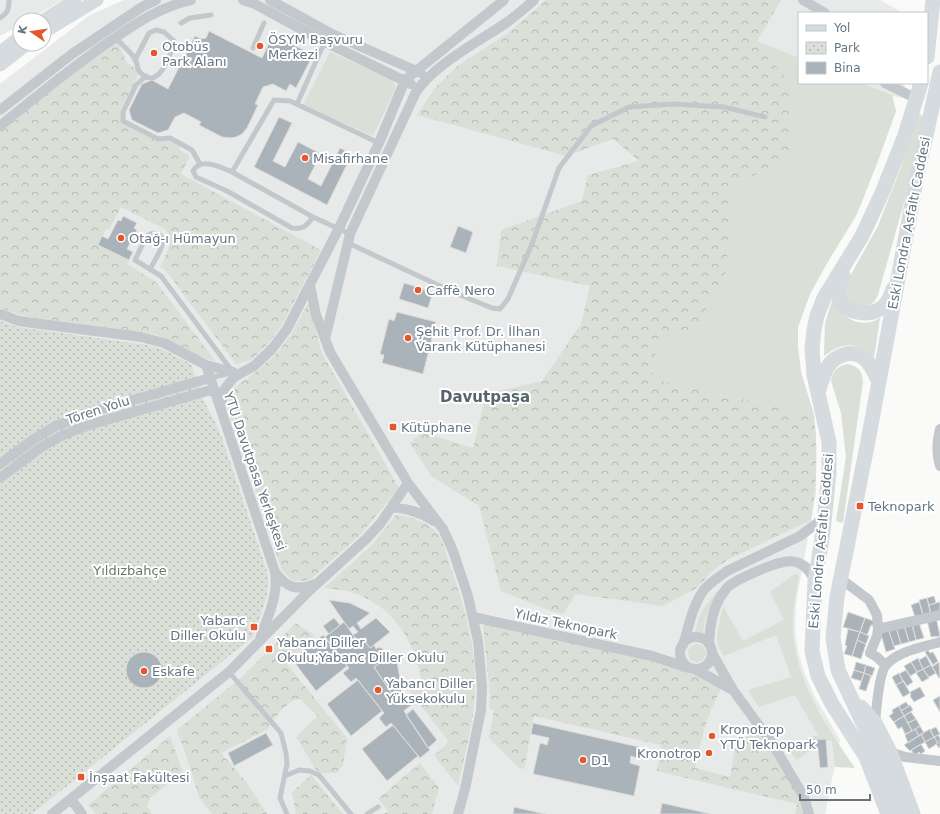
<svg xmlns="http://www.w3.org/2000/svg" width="940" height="814" font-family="'DejaVu Sans',sans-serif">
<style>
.built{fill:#e8e9e9}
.grass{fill:#dadfd7}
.forest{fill:url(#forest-crowns)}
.park{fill:url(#park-dots)}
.building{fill:#aab3b9;stroke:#dcdcda}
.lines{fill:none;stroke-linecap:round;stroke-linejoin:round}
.lane{stroke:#c3c8cc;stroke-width:5}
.street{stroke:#c3c8cc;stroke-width:10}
.secondary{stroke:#d6dbdf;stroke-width:13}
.primary{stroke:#d6dbdf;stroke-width:15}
.poi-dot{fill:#e4572e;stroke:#fff;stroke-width:1.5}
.labels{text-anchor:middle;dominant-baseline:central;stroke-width:4;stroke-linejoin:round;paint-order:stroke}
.poi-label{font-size:13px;fill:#657683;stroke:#fff;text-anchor:start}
.street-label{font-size:13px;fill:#657683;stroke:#fff}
.park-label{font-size:13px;fill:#687a64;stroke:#fff}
.quarter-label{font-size:15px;font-weight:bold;fill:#57646e;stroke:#fff}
</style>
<defs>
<pattern id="forest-crowns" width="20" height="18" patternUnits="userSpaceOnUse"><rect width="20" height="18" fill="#dadfd7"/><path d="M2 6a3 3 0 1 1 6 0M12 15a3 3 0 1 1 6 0" fill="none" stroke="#b4b9b4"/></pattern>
<pattern id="park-dots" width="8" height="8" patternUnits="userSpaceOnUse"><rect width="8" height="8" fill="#dadfd7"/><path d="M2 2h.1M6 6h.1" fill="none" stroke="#b4b9b4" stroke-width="1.8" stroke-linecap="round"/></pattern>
</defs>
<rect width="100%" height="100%" fill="#fafaf8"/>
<path class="built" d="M0 0H62L28 20H20V25L0 36Z
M124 0H880L903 13H799V83H905L902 98 892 96 896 111 879 158 857 214 826 265 810 294 798 327V348L801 372 814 415 816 435V493L796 603 795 629 798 652 805 674 814 695 840 740 825 814H0V84L90 15Z"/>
<path class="grass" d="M757 41 799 58V83H861L892 95 896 111 879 158 857 214 826 265 810 294 798 327V348L801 372 814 415 652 379 659 331 727 270 729 184 788 162 792 86Z
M330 52 391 79 395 84V89L373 136 303 105Z
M918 114 923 116 905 199 878 295C876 299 874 303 870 305 861 310 847 303 846 292 845 288 847 284 848 280L878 226 901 167Z
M833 298C842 318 859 330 880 318L874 358C857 341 843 342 824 356L825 323Z
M848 364C859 367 862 371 863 382L843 523 836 521 846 457 841 413 831 381C832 372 838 365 848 364Z
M795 574H797L799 577C796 594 792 611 793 629 795 681 827 727 855 768L835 767 832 741H826V739L812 740V749L797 760 786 747 818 735 795 695 759 707 748 690 791 677 776 635 724 656 718 645 717 635 723 606 743 641 784 620 770 592Z
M717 591 719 593C708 609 705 614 703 634L695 632 701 612Z
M688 653a9 9 0 1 1 18 0a9 9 0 1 1-18 0Z"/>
<path class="forest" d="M546 0H781L757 41 792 86 788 162 729 185 727 270 691 338 659 331 652 379 814 415C818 450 817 485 811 520L729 559 712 571 697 588 663 606 576 594 563 614 551 611 501 591 479 506 431 476 410 443 422 432 473 448 486 394 542 381 581 324 590 286 497 266 501 230 582 201 588 175 639 161 613 139 566 156 417 115 435 88 456 67 508 33Z
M118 43 127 63 140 71 121 109 126 125 157 141 171 140 181 145 179 150 190 156 181 174 321 250 282 325 267 345 251 360 236 364 166 271 160 267C166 254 175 242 165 229L121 207 109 230 106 229 98 245 129 260 127 264 156 282 216 362C193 356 174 339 150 333L34 318 21 315 0 308V131L81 68Z
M309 302 317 336 322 353 399 488 361 534 312 578C298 584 292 582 282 570L227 409C231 383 241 385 258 370 264 365 271 359 276 354 291 338 299 319 309 302Z
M396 515C410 516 428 522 437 533 443 541 446 553 449 562 463 602 477 647 475 690 474 722 465 754 458 786L434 755 449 742 409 690 421 681C415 641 394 607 354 593 344 590 334 589 324 588L372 545Z
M487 622 604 649 696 672 721 689C706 716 702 738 695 768L730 777 736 744 758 729 797 792 804 814H795L797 804 657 771 661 745 534 716 524 769 519 768 489 738 494 710 489 708 490 695 483 626Z
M296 623 315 636 286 663 347 738 343 765 336 773H318L296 737 318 716 300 699 294 700 281 710 268 729 221 753 247 783 267 814H212L199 797 187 758 177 730 243 676Z
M170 736 183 772 151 797 147 806 152 814H96L88 805Z
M420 763 439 788 432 814H384L388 811 378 798 384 794Z
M311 775 343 814H296L292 792Z"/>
<path class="park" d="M0 321 18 327 32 329 148 345 162 349 191 364 203 399 220 432 268 574C271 595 259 617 253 637L249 640 32 814H0Z"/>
<path class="building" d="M209 31 262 58 270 41 277 45 280 38 313 55 296 88 290 84 286 91 273 84 263 87 255 104 258 105 247 128 242 134 236 137 230 138 222 137 199 125 201 122 184 113 175 117 168 130 158 133 132 120 129 110 142 84 152 80 168 89 195 36 201 39 206 38Z
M279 117 292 123 273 161 285 167 298 142 321 154 308 179 321 186 340 148 352 154 327 205 254 167Z
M123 216 137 223 134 228 137 230 127 249 133 252 129 260 98 245 102 236 108 239 118 220 121 221Z
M458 226 473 232 466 253 450 247Z
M404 283 433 292 428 308 399 299Z
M397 312 436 322 423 374 382 363 384 355 380 354 389 319 394 321Z
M934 596 936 603 929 605 927 598Z
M927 598 931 616 924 618 919 600Z
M329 600 350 603 370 613 357 623 361 629 376 618 390 632 370 648 363 639 358 642 353 635 358 632 353 626 349 629Z
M919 602 924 618 916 620 911 605Z
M940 602V612L931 615 929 605Z
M848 612 865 618 860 632 843 627Z
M936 617 940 636 931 637 927 620Z
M334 618 340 625 329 634 323 626Z
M865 618 877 622 875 626 871 625 867 635 860 632Z
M344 622 358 642 363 639 370 648 374 645 376 649 379 647 383 649 384 653 382 656 385 659 374 667 399 704 406 698H409L411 700V705L404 711 430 750 420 758 391 723 386 727 382 722 379 718 384 713 356 678 351 682 343 673 349 668 325 637Z
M912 623 916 640 909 642 904 625Z
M919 623 924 638 916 640 912 625Z
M904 625 909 642 901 644 896 627Z
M896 627 901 644 894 646 888 629Z
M888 628 895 649 886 652 880 631Z
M848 629 860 632 852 656 844 654 847 646 845 645Z
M860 632 869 636 866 644 857 640Z
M323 635 347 666 316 691 292 659Z
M857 640 866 644 861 659 852 656Z
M928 650 930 653 933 652 938 661 933 665 925 652Z
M126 670a18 18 0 1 1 36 0a18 18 0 1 1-36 0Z
M393 653 397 662 401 684 402 696 396 700 374 667Z
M926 656 931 665 923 669 919 660Z
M918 658 923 669 917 672 911 662Z
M856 662 866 665 864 673 854 670Z
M911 662 917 672 910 676 904 666Z
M939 662 940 678H939L932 667Z
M866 665 875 668 872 676 864 673Z
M931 665 936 673 929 677 923 669Z
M923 669 929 678 922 682 916 673Z
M854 670 864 673 861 681 851 678Z
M906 670 913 682 907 686 899 674Z
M864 673 871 676 866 691 859 689Z
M899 673 903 681 896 685 892 677Z
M358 680 382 711 351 736 327 704Z
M903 681 910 693 903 697 896 685Z
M920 687 925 696 914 702 910 696 911 695 910 692Z
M940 696V712L933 700Z
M906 702 909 706 901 711 899 706Z
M910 705 913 710 904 716 901 711Z
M899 706 904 716 894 722 889 716 893 713 892 710Z
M413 709 437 740 428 748 406 715Z
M911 712 916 719 908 723 904 716Z
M904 716 912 731 905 734 902 727 898 729 894 722Z
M916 719 920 726 912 731 908 723Z
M533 723 639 747 637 758 631 756 630 763 640 766 634 796 533 774 540 743 547 745 549 738 531 734Z
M393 725 418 756 387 781 362 749Z
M920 726 924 733 919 736 915 729Z
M936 727 940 734 934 737 930 730Z
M915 729 919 736 908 743 905 735Z
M930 729 934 737 925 742 921 734Z
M266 733 273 745 234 766 228 753Z
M921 734 925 742 910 751 904 745Z
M938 735 940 738V747L939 748 936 744 938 743 934 737Z
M934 737 938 743 929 749 925 742Z
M826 739 828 767 820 768 818 749H812L811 740Z
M921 744 925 751 921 754 919 752 915 755 911 750Z
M662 803 711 814H660Z
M514 807 545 814H513Z"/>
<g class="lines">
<path class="lane" d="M0 18C8 13 9 9 9 0
M181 23 190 18 211 15
M116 38C122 45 130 51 135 59 137 62 137 67 139 71 158 94 171 54 174 41L164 32 156 30 149 33 135 60
M253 48 264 23
M146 76 136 85 123 112V121L158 139 170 138 192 150 200 164
M297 104 325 41
M232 172 274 100 290 101 379 143
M313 217C306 227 303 229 292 228L227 191 196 177 193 171C201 157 221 167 232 172L313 217 350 234
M348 243 455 293 492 308 500 309 508 299 532 244 559 168 591 126 629 107 673 104 724 107 765 117
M150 269C154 261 170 240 158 234 153 232 149 234 146 237L135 260 161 276 232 371
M210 378 230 373
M229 672 281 733 286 753 287 764 280 798 287 814
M285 776 299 770 310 771 319 775 351 814
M367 814 378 807"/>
<path class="street" d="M243 0 255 4 325 42 411 84
M270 0 330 33 421 73
M803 0 825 13
M885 83 917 99
M0 110 72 54 142 7 156 0
M0 126C37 96 73 66 112 40 138 22 160 7 191 0
M310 285 316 315 330 352 408 483 443 529 453 551 468 596 478 641 482 687 481 710 465 789 458 814
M0 314 19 321 33 323 141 337 164 343 206 365 233 372
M325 339 350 234 416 92C435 64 478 42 506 23 516 16 525 8 534 0
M206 365 275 572C279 595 267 618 260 639
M221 410 223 391 234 377 254 366 272 349 287 329 339 228 379 143 405 80 504 0
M940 429C937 441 936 454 940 466
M0 464 34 439 54 427 74 419 95 411 210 378
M0 478 40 448 59 437 78 429 99 422 214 389
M392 507C408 509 420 512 434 521
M275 572C287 588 296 591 315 584
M841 579 869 600 877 615 878 629 877 636 870 653 877 657 885 665
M473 617 652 656 689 668
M878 629 940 615
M680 653a16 16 0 1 1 32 0a16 16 0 1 1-32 0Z
M709 644C710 623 713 605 726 589 733 580 772 564 784 562 788 561 794 561 799 563 807 566 811 573 815 581
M683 645C689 626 692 607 703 591 709 583 719 577 727 571L800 536 825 517
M712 653 733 690 774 746 804 797 809 814
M695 669 733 690
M875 723C876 711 879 673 886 665 898 651 923 647 940 642
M890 752 905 757 940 761
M71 799 82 814
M52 814 229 672 309 591 366 539 380 524 408 483"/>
<path class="secondary" d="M44 20 75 0
M44 32 97 0
M0 52 20 37
M0 65 27 44"/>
<path class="primary" d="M927 57 933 0
M843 275C840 282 836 292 840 299 847 315 872 317 884 306 888 302 891 295 893 289
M818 392C821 384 823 375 827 368 835 354 854 348 866 360 872 366 875 374 879 382
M861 707 875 723 890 752 913 814
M888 814 866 757 832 704 818 676 812 651 815 581 823 532 829 473V442L814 375 812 348 814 330 817 316 824 298 862 236 882 193 905 135 921 83
M900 814 876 751 838 670 833 638 837 597 868 441 918 171 940 72"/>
</g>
<g class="poi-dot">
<circle cx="260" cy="46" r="4"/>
<circle cx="154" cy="53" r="4"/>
<circle cx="305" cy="158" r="4"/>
<circle cx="121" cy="238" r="4"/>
<circle cx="418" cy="290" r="4"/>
<circle cx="408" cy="338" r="4"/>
<rect x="389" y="423" width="8" height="8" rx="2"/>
<rect x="856" y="502" width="8" height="8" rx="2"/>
<rect x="250" y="623" width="8" height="8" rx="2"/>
<rect x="265" y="645" width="8" height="8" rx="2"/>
<circle cx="144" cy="671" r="4"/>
<circle cx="378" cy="690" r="4"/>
<circle cx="712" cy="736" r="4"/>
<circle cx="709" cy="753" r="4"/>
<circle cx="583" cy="760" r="4"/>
<rect x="77" y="773" width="8" height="8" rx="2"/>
</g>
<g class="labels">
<g class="poi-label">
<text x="268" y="39">ÖSYM Başvuru<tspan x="268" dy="15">Merkezi</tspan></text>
<text x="162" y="46">Otobüs<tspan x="162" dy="15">Park Alanı</tspan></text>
<text x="313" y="158">Misafirhane</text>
<text x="129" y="238">Otağ-ı Hümayun</text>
<text x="426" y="290">Caffè Nero</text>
<text x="416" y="331">Şehit Prof. Dr. İlhan<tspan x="416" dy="15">Varank Kütüphanesi</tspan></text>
<text x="401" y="427">Kütüphane</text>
<text x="868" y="506">Teknopark</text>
<text x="246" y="620" text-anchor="end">Yabanc<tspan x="246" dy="15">Diller Okulu</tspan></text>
<text x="277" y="642">Yabancı Diller<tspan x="277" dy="15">Okulu;Yabanc Diller Okulu</tspan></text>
<text x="152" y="671">Eskafe</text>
<text x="386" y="683">Yabancı Diller<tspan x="386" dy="15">Yüksekokulu</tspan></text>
<text x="720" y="729">Kronotrop<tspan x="720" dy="15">YTÜ Teknopark</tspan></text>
<text x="701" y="753" text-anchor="end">Kronotrop</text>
<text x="591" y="760">D1</text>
<text x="89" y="777">İnşaat Fakültesi</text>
</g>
<g class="street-label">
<text transform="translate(909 223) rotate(-79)">Eski Londra Asfaltı Caddesi</text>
<text transform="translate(98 410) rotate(-18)">Tören Yolu</text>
<text transform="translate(255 471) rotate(71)">YTU Davutpasa Yerleşkesi</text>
<text transform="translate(821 541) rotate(-85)">Eski Londra Asfaltı Caddesi</text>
<text transform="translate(566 624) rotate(12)">Yıldız Teknopark</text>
</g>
<g class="park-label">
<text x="130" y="570">Yıldızbahçe</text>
</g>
<g class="quarter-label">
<text x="485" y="397">Davutpaşa</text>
</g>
</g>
<rect x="798" y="12" width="130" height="72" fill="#ffffff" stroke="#c1c8cd"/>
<rect x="806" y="25" width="20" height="6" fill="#d6dbdf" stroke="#c1c8cd"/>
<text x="834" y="32" font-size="12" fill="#657683">Yol</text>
<rect x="806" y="42" width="20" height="12" fill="url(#park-dots)" stroke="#c1c8cd"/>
<text x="834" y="52" font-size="12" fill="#657683">Park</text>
<rect x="806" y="62" width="20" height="12" fill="#aab3b9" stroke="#c1c8cd"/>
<text x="834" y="72" font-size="12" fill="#657683">Bina</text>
<g transform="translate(32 32) rotate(283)"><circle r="19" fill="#ffffff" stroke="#c1c8cd"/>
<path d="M0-3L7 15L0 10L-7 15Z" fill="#e4572e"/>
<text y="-6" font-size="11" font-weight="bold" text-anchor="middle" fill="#657683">K</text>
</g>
<path d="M800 794v6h70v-6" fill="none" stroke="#657683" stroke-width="2"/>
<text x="806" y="794" font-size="12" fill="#657683" stroke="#ffffff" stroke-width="3" paint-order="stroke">50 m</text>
</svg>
